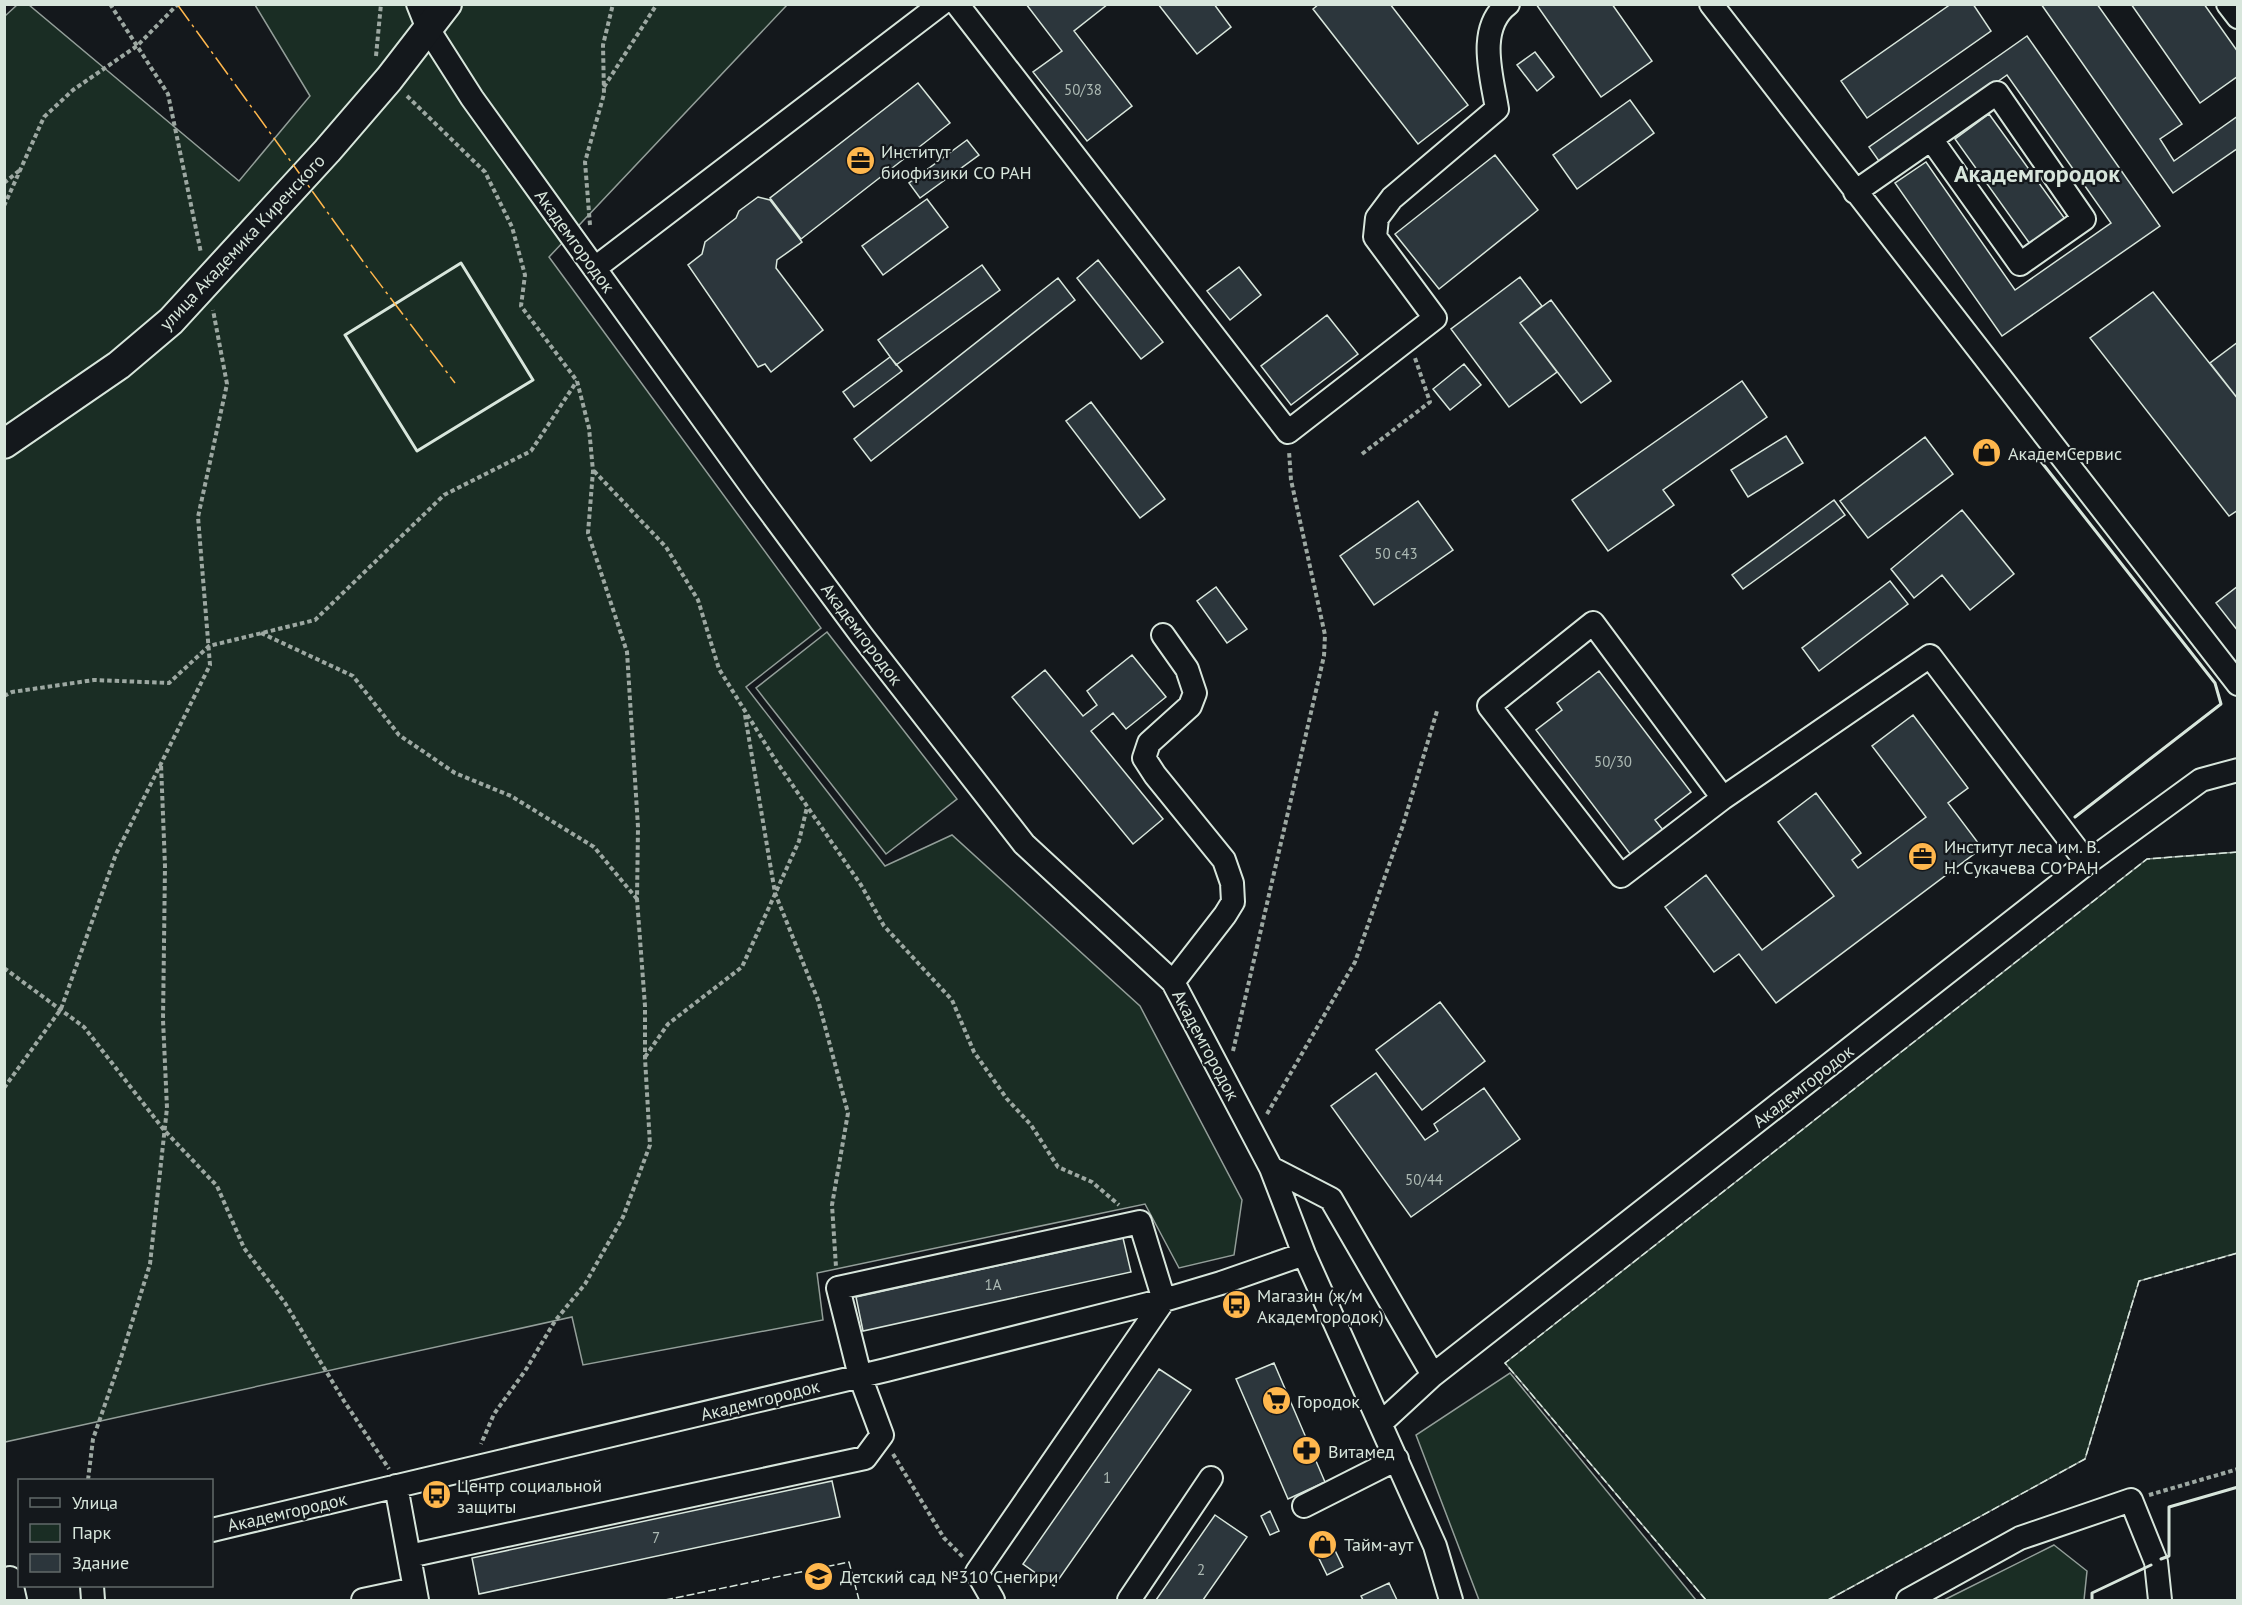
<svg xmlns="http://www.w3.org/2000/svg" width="2242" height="1605" font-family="'PT Sans',sans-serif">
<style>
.green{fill:#1a2d24;stroke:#939e99;stroke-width:1.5}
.building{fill:#2c363c;stroke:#d8e6dc;stroke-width:1.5}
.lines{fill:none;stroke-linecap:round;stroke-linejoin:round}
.minor-casing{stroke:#d8e6dc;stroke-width:26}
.major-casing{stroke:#d8e6dc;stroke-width:32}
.path{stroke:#9da8a2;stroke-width:4;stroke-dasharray:4.5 3;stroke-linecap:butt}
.minor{stroke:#14181c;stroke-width:22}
.major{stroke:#14181c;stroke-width:28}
.fence{stroke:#d8e6dc;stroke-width:1.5;stroke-dasharray:8 3;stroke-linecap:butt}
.wall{stroke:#d8e6dc;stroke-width:3}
.power{stroke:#ffb74d;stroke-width:1.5;stroke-dasharray:21 4.5 3 4.5;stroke-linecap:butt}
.labels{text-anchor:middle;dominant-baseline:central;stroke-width:4.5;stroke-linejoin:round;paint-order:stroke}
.number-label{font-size:15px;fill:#adbab4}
.poi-label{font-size:18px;fill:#d8e6dc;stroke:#14181c;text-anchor:start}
.street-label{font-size:18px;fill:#d8e6dc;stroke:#14181c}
.district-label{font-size:24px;font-weight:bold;fill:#d8e6dc;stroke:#14181c}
</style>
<rect width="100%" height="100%" fill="#14181c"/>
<path class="green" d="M17 5H29L239 181 310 96 255 5H787L549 257 821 628 746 687 885 866 952 835 1140 1006 1242 1200 1234 1255 1179 1268 1145 1204 817 1273 823 1320 583 1365 572 1317 5 1442V16Z
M827 632 957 799 886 854 756 688Z
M2237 852V1253L2139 1281 2085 1459 1828 1600H1706L1505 1363 2147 859Z
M1510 1373 1696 1600H1479L1416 1435Z
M2054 1545 2087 1571 2084 1600H1944Z"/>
<path class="building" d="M1026 4H1108L1074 31 1132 106 1087 141 1033 72 1062 51Z
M1158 4H1214L1231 27 1197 54Z
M1319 4H1390L1468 105 1418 144 1313 9Z
M1536 4H1612L1652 61 1601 97Z
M1951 4H1973L1991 31 1867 118 1841 81Z
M2041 4H2097L2182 124 2160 139 2174 161 2238 116V148L2173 193Z
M2131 4H2204L2238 52V76L2200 103Z
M2027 36 2160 226 2002 336 1895 183 1926 162 2015 290 2111 223 2007 75 1881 164 1869 147Z
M1535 52 1554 77 1537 91 1517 65Z
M918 83 950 123 801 239 770 198Z
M1630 100 1654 133 1577 189 1553 155Z
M1989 114 2065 219 2030 244 1955 139Z
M967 140 979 155 920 198 909 183Z
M1495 155 1538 210 1439 289 1395 234Z
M758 197 770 200 802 242 777 260 776 268 823 330 771 372 765 364 758 367 688 265 702 254 705 242 736 218 739 211Z
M927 199 948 227 883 275 862 246Z
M1098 260 1163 342 1141 359 1077 278Z
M982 265 1000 290 896 365 878 340Z
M1239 267 1261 295 1230 320 1207 291Z
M1520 277 1542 306 1520 323 1557 372 1509 407 1451 329Z
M1058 278 1075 300 871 461 854 439Z
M2153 292 2238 399V510L2229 516 2090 338Z
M1551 300 1611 381 1581 403 1520 323Z
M1327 315 1358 354 1291 405 1261 366Z
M2238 342V399L2210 363Z
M890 357 902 371 854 407 843 392Z
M1464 364 1481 385 1450 410 1433 389Z
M1742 381 1767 417 1663 490 1674 505 1608 551 1572 500Z
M1091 402 1165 499 1140 518 1066 421Z
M1786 436 1803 463 1748 497 1731 470Z
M1925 437 1953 474 1868 538 1840 501Z
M1834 500 1845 515 1743 589 1732 575Z
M1418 501 1453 550 1374 605 1340 556Z
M1962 510 2014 574 1970 610 1942 575 1914 598 1891 569Z
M1890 581 1908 604 1819 671 1802 648Z
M2238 586V631L2216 603Z
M1216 587 1247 629 1227 643 1197 601Z
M1132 655 1166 697 1126 729 1113 713 1091 731 1163 819 1133 844 1012 697 1045 670 1083 716 1097 705 1087 691Z
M1599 671 1691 792 1655 820 1667 835 1634 859 1536 730 1562 710 1557 703Z
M1913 715 1968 788 1948 803 1982 848 1776 1003 1739 954 1714 972 1665 907 1706 875 1762 950 1834 896 1778 822 1816 793 1861 853 1852 860 1858 868 1926 817 1872 746Z
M1440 1002 1485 1061 1422 1110 1376 1050Z
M1376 1073 1425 1140 1438 1131 1434 1124 1484 1088 1520 1139 1411 1217 1331 1106Z
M1123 1238 1131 1272 863 1331 856 1297Z
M1274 1363 1325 1482 1288 1499 1236 1379Z
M1159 1369 1191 1390 1054 1586 1023 1564Z
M832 1481 840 1517 479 1594 472 1558Z
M1270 1511 1279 1531 1270 1535 1261 1516Z
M1215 1515 1247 1537 1203 1600H1156Z
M1327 1534 1343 1567 1327 1575 1311 1542Z
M1389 1583 1397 1600H1363L1361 1596Z"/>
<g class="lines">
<defs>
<path id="minor" d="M418 4 428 29 472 98 757 494 862 636 1024 844 1173 982 1271 1168 1304 1254 1435 1546 1451 1600
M957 4 1288 432 1435 318 1375 237 1377 218 1392 198 1497 109C1492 77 1476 28 1508 4
M1711 4 2238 684
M2228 4 2238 17
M1855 192 1997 93 2084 219 2020 264 1931 139
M595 268 941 4
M1163 635 1187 669 1195 693 1190 706 1149 743 1144 758 1155 775 1224 860 1232 883 1233 902 1225 915 1173 982
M1723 798 1593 623 1489 706 1621 876 1723 798 1930 656 2087 863
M1271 1168 1331 1199 1433 1375
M1381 1423 1433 1375 2087 863 2201 780 2238 770
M396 1486 417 1600
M1304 1506 1397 1459
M212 1530 886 1370 1164 1300 1221 1283 1304 1254
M409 1556 865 1458 882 1435 860 1376 838 1288 1140 1222 1164 1300 977 1572 993 1600
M10 1578 15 1600
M92 1586 93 1600
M363 1600 415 1589
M1129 1600 1211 1478
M1908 1600 2020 1538 2131 1500 2156 1562 2160 1600"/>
<path id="major" d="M4 444 119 365 171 321 327 151 389 79 447 4"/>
</defs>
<use href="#minor" class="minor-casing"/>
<use href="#major" class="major-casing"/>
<path class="path" d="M110 4 168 94 201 253
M376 56 381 4
M604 87 657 4
M407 96 485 172 512 227 525 275 521 306 577 381 589 428 593 471 588 533 627 652 638 827 637 899 645 1006V1058L650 1145 623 1217 585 1284 555 1321 525 1371 494 1414 481 1444
M4 183 20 170
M4 206 44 117 73 90 137 46 178 4
M590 225 585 162 604 94 603 45 613 4
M1362 454 1430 402 1415 358
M594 471 666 547 698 600 719 669 776 761 861 885 884 926 952 1000 974 1052 1007 1099 1031 1125 1058 1167 1092 1182 1119 1205
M261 633 353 676 399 735 455 773 511 796 594 847 637 899
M4 696 12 692 94 680 169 683 209 646 315 620 444 495 531 451 577 381
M745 715 775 893 818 1000 848 1113 832 1205 836 1267
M4 968 84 1027 164 1130 217 1186 244 1248 285 1303 344 1401 389 1469
M1233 1051 1324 656 1325 635 1291 480 1289 451
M645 1057 668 1024 742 967 799 841 807 807
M4 1088 61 1009 116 854 210 665 198 517 227 384 213 310
M1267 1114 1355 962 1403 825 1437 711
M893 1454 944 1538 963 1557
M88 1480 93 1439 120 1361 150 1264 167 1108 163 1020 165 866 161 764
M2149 1495 2238 1469"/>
<use href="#minor" class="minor"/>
<use href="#major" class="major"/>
<path class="fence" d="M665 1600 849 1562 859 1600
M1706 1600 1505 1363 2147 859 2238 852
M1828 1600 2085 1459 2139 1281 2238 1253"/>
<path class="wall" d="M461 263 533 380 417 451 345 335Z
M2039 459 2215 683 2221 704 2075 817
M2161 1559 2169 1556V1507L2238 1487
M2092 1600V1593L2151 1565"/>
<path class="power" d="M177 4 367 267 455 383"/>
</g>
<defs>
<symbol id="office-disc" viewBox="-11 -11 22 22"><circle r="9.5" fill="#ffb74d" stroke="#14181c"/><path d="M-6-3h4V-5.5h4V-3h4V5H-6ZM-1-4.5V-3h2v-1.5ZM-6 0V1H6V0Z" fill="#111"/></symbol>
<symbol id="shop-disc" viewBox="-11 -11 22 22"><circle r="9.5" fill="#ffb74d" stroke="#14181c"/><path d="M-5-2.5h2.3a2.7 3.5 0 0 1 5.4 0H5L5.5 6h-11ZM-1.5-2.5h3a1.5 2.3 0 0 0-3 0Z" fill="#111"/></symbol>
<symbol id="bus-disc" viewBox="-11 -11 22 22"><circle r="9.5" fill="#ffb74d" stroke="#14181c"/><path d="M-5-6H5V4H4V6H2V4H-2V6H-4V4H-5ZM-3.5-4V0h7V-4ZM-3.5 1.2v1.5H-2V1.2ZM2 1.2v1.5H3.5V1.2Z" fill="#111"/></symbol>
<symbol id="supermarket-disc" viewBox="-11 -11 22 22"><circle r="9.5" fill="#ffb74d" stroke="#14181c"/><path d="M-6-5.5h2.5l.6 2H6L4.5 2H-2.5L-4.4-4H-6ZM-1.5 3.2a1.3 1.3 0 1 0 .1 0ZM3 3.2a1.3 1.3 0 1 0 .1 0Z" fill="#111"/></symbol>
<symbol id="pharmacy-disc" viewBox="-11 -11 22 22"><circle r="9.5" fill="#ffb74d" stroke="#14181c"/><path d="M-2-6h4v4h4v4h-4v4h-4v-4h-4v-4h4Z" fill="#111"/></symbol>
<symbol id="school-disc" viewBox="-11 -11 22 22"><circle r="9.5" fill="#ffb74d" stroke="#14181c"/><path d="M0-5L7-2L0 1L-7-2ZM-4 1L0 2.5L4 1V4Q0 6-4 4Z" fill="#111"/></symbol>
</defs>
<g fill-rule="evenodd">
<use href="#office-disc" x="844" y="144" width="33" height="33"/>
<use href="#shop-disc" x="1970" y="436" width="33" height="33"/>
<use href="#office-disc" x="1906" y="840" width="33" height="33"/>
<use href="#bus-disc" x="1220" y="1288" width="33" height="33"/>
<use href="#supermarket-disc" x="1260" y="1384" width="33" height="33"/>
<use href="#pharmacy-disc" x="1290" y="1434" width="33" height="33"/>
<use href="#bus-disc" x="420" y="1478" width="33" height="33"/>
<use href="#shop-disc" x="1306" y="1528" width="33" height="33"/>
<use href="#school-disc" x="802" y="1560" width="33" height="33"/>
</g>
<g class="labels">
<g class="number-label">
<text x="1083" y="89">50/38</text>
<text x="1396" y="553">50 с43</text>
<text x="1613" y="761">50/30</text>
<text x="1424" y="1179">50/44</text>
<text x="993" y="1284">1А</text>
<text x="1107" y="1477">1</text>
<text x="656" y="1537">7</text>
<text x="1201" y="1569">2</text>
</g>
<g class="poi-label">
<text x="881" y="151">Институт<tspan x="881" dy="21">биофизики СО РАН</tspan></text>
<text x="2008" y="453">АкадемСервис</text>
<text x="1944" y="846">Институт леса им. В.<tspan x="1944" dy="21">Н. Сукачева СО РАН</tspan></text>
<text x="1257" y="1295">Магазин (ж/м<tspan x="1257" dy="21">Академгородок)</tspan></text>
<text x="1297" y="1401">Городок</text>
<text x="1328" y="1451">Витамед</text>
<text x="457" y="1485">Центр социальной<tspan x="457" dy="21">защиты</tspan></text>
<text x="1344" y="1544">Тайм-аут</text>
<text x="840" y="1576">Детский сад №310 Снегири</text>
</g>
<g class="street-label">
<text transform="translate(575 241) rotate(54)">Академгородок</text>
<text transform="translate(242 242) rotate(-47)">улица Академика Киренского</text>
<text transform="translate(862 634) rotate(53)">Академгородок</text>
<text transform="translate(1206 1045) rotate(62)">Академгородок</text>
<text transform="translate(1803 1086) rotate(-38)">Академгородок</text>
<text transform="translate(760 1400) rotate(-14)">Академгородок</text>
<text transform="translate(287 1512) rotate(-13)">Академгородок</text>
</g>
<g class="district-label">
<text x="2037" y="173">Академгородок</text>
</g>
</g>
<rect width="2242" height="1605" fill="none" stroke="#d8e6dc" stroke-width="12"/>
<rect x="18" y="1479" width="195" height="108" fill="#14181c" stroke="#626a69" stroke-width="1.5"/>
<rect x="30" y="1498" width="30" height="9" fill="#14181c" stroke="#626a69" stroke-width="1.5"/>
<text x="72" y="1509" font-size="18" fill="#d8e6dc">Улица</text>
<rect x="30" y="1524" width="30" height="18" fill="#1a2d24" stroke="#626a69" stroke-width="1.5"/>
<text x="72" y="1539" font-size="18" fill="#d8e6dc">Парк</text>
<rect x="30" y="1554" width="30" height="18" fill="#2c363c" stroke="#626a69" stroke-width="1.5"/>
<text x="72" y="1569" font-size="18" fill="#d8e6dc">Здание</text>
</svg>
